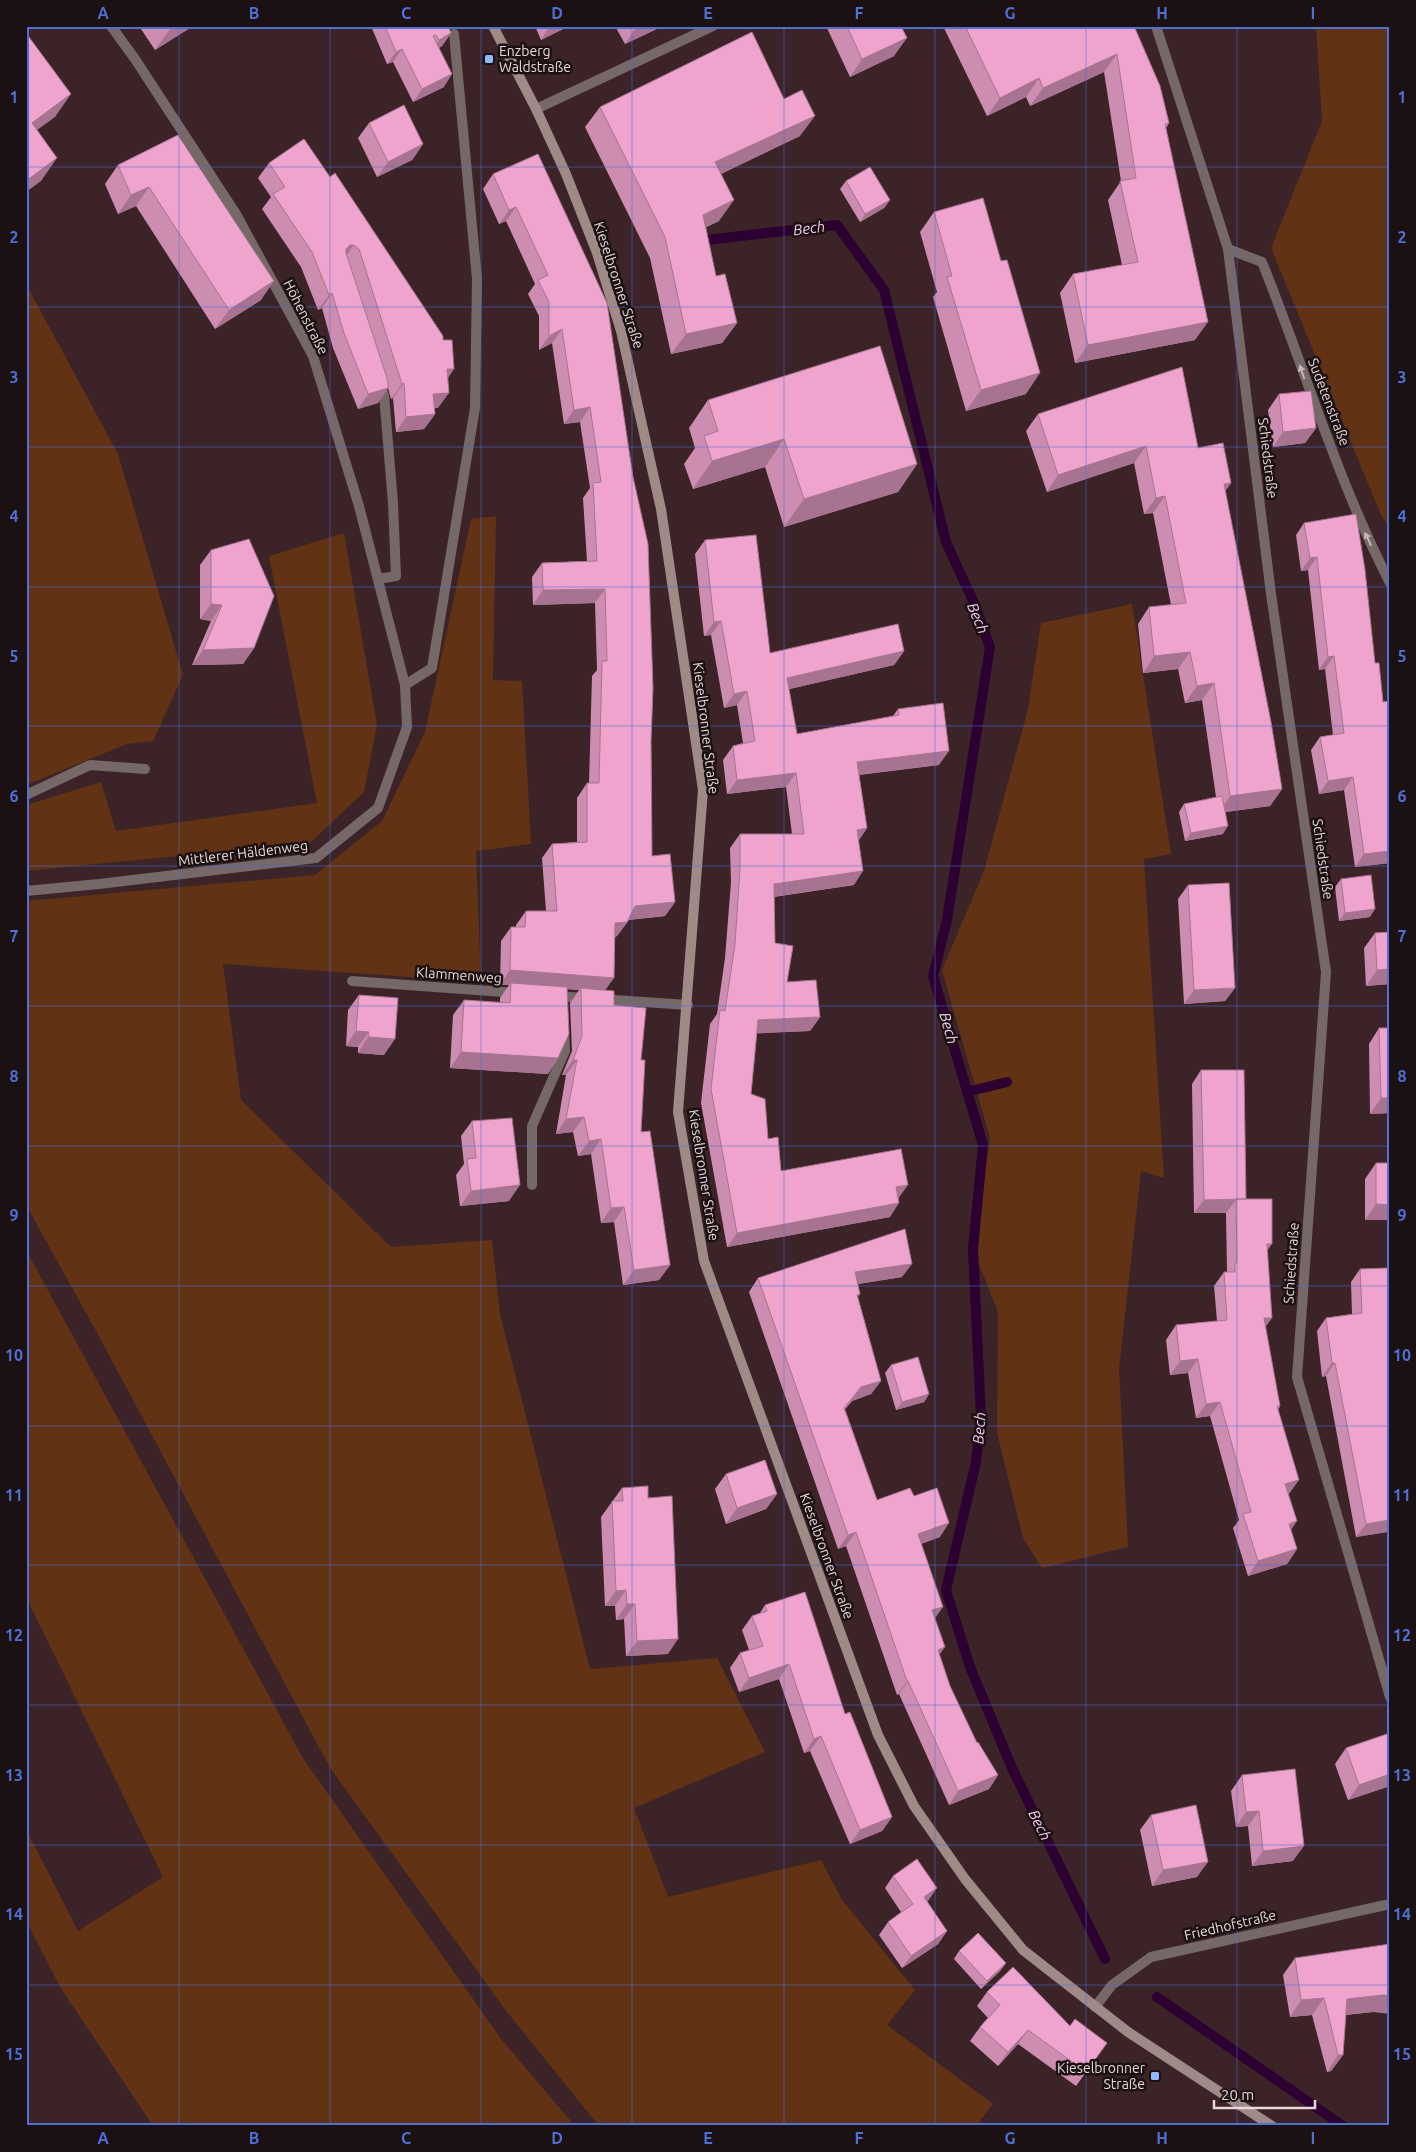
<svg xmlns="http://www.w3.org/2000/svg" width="1416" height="2152" font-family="Ubuntu,sans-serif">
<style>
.green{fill:#623215}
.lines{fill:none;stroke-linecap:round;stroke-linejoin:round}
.stream{stroke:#2c0030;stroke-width:10}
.service{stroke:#756866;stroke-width:10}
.minor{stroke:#756866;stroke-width:10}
.secondary{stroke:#9f8a87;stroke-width:10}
.wall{fill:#cd8db0}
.shaded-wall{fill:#a77390}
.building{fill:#eea4cd;stroke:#a77390}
.oneway{fill:#c6b6b7}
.grid{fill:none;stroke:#5070d8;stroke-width:1;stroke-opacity:0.55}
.poi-dot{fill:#8fb8fd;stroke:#1b1012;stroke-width:2}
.labels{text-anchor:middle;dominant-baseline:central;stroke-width:5;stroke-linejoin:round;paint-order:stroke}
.poi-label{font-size:14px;fill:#e9d7da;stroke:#1b1012;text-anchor:start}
.street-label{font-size:14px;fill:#e9d7da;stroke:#1b1012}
.water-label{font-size:15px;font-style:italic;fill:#f3c7f6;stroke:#1b1012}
.neatline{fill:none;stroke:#5070d8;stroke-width:2}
.grid-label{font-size:16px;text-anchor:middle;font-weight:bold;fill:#5070d8}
</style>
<rect width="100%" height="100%" fill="#3b2327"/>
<path class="green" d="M1316 26H1390V530L1381 515 1271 248 1322 121Z
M26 284 118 454 183 675 153 741 127 744 26 785Z
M496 516 493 680 522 681 531 844 476 851 481 982 223 964 241 1100 391 1247 492 1240 500 1314 590 1669 717 1658 765 1752 634 1808 668 1897 821 1860 842 1900 915 1990 887 2025 993 2104 976 2126H599L507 2012 330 1768 95 1329 26 1205V901L315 875 382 821 425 732 471 519Z
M344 533 377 725 364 792 310 843 26 871V805L101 782 116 831 317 803 269 556Z
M1132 604 1171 854 1144 859 1164 1178 1141 1171 1119 1369 1128 1547 1042 1568 1023 1538 997 1433 998 1312 973 1249 990 1138 942 970 984 871 1028 709 1041 623Z
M26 1250 304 1760 502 2040 575 2126H153L60 1987 26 1920V1829L78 1931 163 1877 26 1597Z"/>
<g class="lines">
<path class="stream" d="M706 240 837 225 884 290 946 542 975 605 990 647 947 920 933 976 983 1145 973 1249 981 1417 976 1462 946 1590 970 1667 1012 1768 1105 1959
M967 1092 1007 1082
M1157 1997 1343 2126"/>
<path class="service" d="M378 579 396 576 393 503 384 395 379 382
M405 685 432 668 475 408 477 279 454 34
M26 795 90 765 145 769"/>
<path class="minor" d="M1156 26 1228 249 1271 594 1326 972 1297 1377 1390 1697
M536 109 713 26
M1228 249 1262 262C1305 369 1337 480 1390 583
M26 891 99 884 316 858 378 808 407 727 405 685 359 506 313 356 236 214 135 59 111 26
M352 981 518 993
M555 996 688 1005
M532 1185V1126L565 1051 564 1032
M1095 2007 1112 1985 1151 1957 1390 1904"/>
<path class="secondary" d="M493 26 536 109 566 174 597 253 621 331 661 509 703 790 678 1112 704 1261 878 1735 914 1806 965 1879 1023 1950 1128 2032 1272 2126"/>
</g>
<path class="wall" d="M139 26H193L155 50Z
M371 26H448L451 33 442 46 439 48 444 87 413 102 393 62 387 64Z
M535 26H569L541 40Z
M615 26H663L625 44Z
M826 26H902L894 56 850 77Z
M943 26H1134L1169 123 1166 128 1195 340 1075 363 1060 293 1073 274 1122 265 1108 200 1121 181 1104 72 1030 106 1026 97 987 116Z
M600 107 800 136 721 174 719 221 706 227 716 276 737 323 722 343 671 354 650 258 585 127Z
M369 123 423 144 412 160 377 177 358 138Z
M178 135 261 300 215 329 136 206 118 214 105 184 118 165Z
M304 139 448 378 438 408H434L435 414 424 429 396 432 393 398 391 399 388 388 378 403 358 409 333 348 322 308 318 310 301 267 262 209 271 197 258 178 269 163Z
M493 174 607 303 651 741 652 856 675 902 665 916 629 920 617 936 615 937 605 990 614 1005 641 1060V1132L670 1265 659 1280 623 1285 614 1222 601 1223 591 1154 578 1156 573 1132 556 1134 566 1075H562L572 1051 570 1003 579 990 567 989 558 1058 548 1074 450 1068 453 1015 464 1000 500 1003V998L509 985H500L501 941 511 927H516V925L526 911H546L542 858 552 844 577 842V798L587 783H589L592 676 597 670 595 603 533 605 532 577 542 563 587 561 583 498 590 488 580 422 564 424 552 343 539 350V316L528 294 535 284 506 221 499 224 483 189Z
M846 181 890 200 884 208 860 222 840 189Z
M934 212 1001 261 1026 394 966 411 933 297 937 292 920 232Z
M1279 394 1316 428 1305 443 1273 447 1268 410Z
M708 400 917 464 898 492 784 527 765 467 693 489 684 464 695 448 689 428Z
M1038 414 1198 448 1231 483 1225 491 1282 789 1270 806 1225 812 1223 834 1185 841 1179 812 1184 804 1216 797 1202 700 1185 703 1178 669 1143 673 1138 624 1149 607 1171 605 1153 513 1144 514 1134 463 1047 492 1026 431Z
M1304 523 1375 663 1383 702 1390 701V863L1355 867 1344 790 1319 794 1311 750 1320 737 1333 735 1325 669 1319 670 1308 570 1301 571 1296 535Z
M705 540 770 653 904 651 894 665 789 689 797 734 893 716 898 709 939 765 859 775 867 828 859 840 854 885 774 897 775 943 787 982 820 1017 810 1031 757 1033 751 1094 781 1171 898 1198 890 1217 727 1247 701 1103 710 1024 717 1014 725 958 731 882 730 848 740 834H792L786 787 727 794 723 760 733 746 743 743 737 705 724 708 711 635 704 636 695 554Z
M211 550 254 648 243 664 192 665 211 621 200 619V565Z
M1341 879 1370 917 1339 921 1335 887Z
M1188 885 1235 988 1225 1001 1184 1004 1178 899Z
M1390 932V984L1366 986 1364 948 1375 933Z
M359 995 384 1055 358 1053V1047L346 1046 348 1010Z
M1379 1028H1390V1113L1370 1114 1369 1044Z
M1201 1070 1246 1199 1267 1251 1265 1327 1280 1406 1278 1410 1289 1494 1291 1530 1297 1549 1287 1564 1248 1576 1233 1528 1239 1520 1210 1416 1196 1418 1188 1373 1170 1375 1166 1340 1176 1325 1217 1321 1214 1286 1224 1272H1227L1226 1213H1194L1192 1084Z
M472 1121 509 1201 460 1206 456 1175 464 1164 461 1136Z
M1376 1163H1390V1220H1365V1179Z
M1390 1268V1481L1389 1482 1387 1532 1356 1537 1326 1376 1322 1377 1317 1331 1326 1318 1352 1314 1351 1282 1360 1269Z
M902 1277 858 1284 860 1294 858 1297 881 1381 871 1394 852 1401 845 1409 877 1500 914 1496 940 1537 921 1544 935 1618 939 1655 950 1686 977 1743 998 1775 989 1789 949 1805 899 1694 897 1695 846 1546 838 1549 749 1292 758 1278Z
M891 1365 929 1394 924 1402 896 1410 885 1373Z
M726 1474 777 1494 766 1509 726 1524 715 1489Z
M622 1488 648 1498 668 1654 626 1656 624 1619 616 1620 615 1606H605L601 1517Z
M765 1605 845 1714 892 1817 882 1831 850 1844 810 1751 804 1753 779 1679 739 1692 730 1668 740 1653 749 1650 742 1630 752 1616 760 1613Z
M1390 1733V1786L1348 1800 1335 1764 1346 1748Z
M1242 1775 1293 1861 1252 1866 1248 1826 1236 1827 1231 1791Z
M1151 1815 1197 1877 1152 1886 1140 1830Z
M893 1876 928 1901 927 1902 947 1931 938 1944 902 1968 879 1935 888 1922 901 1912 885 1888Z
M959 1951 1006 1963 1000 1971 981 1989 954 1959Z
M1295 1958 1373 2012 1346 2015 1343 2055 1331 2071 1327 2072 1312 2015 1290 2017 1283 1975Z
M987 1992 1070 2026 1107 2043 1076 2086 1018 2044 998 2066 970 2041 980 2027 988 2018 977 2006Z"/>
<path class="shaded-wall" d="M173 26H193L155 50 170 29Z
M550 26H569L541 40Z
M637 26H663L625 44Z
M451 33 442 46 431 52 439 40Z
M907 38 894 56 850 77 862 59Z
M402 49 393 62 387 64 396 52Z
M1117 54 1104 72 1030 106 1043 88Z
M452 74 444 87 413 102 422 89Z
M1039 78 1026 97 987 116 1000 98Z
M71 94 55 117 26 138 32 123Z
M815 116 800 136 701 183 715 162Z
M423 144 412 160 377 177 388 162Z
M57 158 41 181 26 192V181Z
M149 187 136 206 118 214 131 195Z
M734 200 719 221 689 236 703 215Z
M890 200 884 208 860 222 865 214Z
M516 207 506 221 499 224 509 210Z
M350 245H354L344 259 346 249Z
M274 281 261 300 215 329 229 310Z
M332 293 322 308 318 310 329 295Z
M1208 322 1195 340 1075 363 1088 345Z
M737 323 722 343 671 354 686 334Z
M562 329 552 343 539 350 549 336Z
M447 369H454L444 384Z
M1040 373 1026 394 966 411 981 390Z
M404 383 393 398 391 399 402 384Z
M388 388 378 403 358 409 368 394Z
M449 393 438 408 423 409 433 394Z
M590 407 580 422 564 424 574 410Z
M435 414 424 429 396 432 406 417Z
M1316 428 1305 443 1273 447 1283 432Z
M784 439 765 467 693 489 712 461Z
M1146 446 1134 463 1047 492 1058 475Z
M917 464 898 492 784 527 804 499Z
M1231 483 1219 500 1224 484Z
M1165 496 1153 513 1144 514 1156 498Z
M1317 557 1308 570 1301 571 1310 558Z
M605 589 595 603 533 605 543 590Z
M211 604 222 605 211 621 200 619Z
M721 621 711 635 704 636 714 622Z
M254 648 243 664 192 665 203 650Z
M904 651 894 665 777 692 787 678Z
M1190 652 1178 669 1143 673 1154 656Z
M1334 656 1325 669 1319 670 1328 657Z
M1214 683 1202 700 1185 703 1197 686Z
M747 691 737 705 724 708 734 694Z
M949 751 939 765 847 776 857 762Z
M796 773 786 787 727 794 737 780Z
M1353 777 1344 790 1319 794 1328 781Z
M1282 789 1270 806 1219 813 1230 796Z
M1228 826 1223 834 1185 841 1191 833Z
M867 828 857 842V830Z
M1390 851V863L1355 867 1364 854Z
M863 871 854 885 764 898 774 884Z
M675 902 665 916 625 920 635 906Z
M1375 909 1370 917 1339 921 1345 913Z
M627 922 617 936 605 937 615 923Z
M1390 969V984L1366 986 1377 970Z
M510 970 614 978 604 992 581 988 579 990 511 985V983L509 985H500Z
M1235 988 1225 1001 1184 1004 1194 990Z
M820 1017 810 1031 749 1034 758 1020Z
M356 1031 369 1032 358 1047 346 1046Z
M368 1037 395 1039 384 1055 358 1053Z
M461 1052 558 1058 548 1074 450 1068Z
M573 1060H577L566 1075H562Z
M1381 1098H1390V1113L1370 1114Z
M584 1117 573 1132 556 1134 566 1119Z
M601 1139 591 1154 578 1156 589 1141Z
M520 1185 509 1201 460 1206 471 1191Z
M908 1185 898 1199 896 1187Z
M1204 1200H1236L1226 1213H1194Z
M899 1203 890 1217 727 1247 737 1233Z
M1376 1204 1390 1205V1220H1365Z
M624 1207 614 1222 601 1223 611 1208Z
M1267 1244H1272L1262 1258Z
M912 1264 902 1277 846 1286 855 1272Z
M670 1265 659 1280 623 1285 634 1270Z
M1264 1318H1272L1262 1332Z
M1198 1359 1188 1373 1170 1375 1180 1361Z
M1332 1363H1335L1326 1376 1322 1377Z
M881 1381 871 1394 852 1401 835 1422 861 1387Z
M929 1394 924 1402 896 1410 902 1402Z
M1220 1402 1210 1416 1196 1418 1206 1404Z
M1387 1470H1390V1481L1378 1484Z
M1299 1480 1289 1494 1285 1484Z
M777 1494 766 1509 726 1524 737 1508Z
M1390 1520V1527L1387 1532 1356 1537 1366 1524Z
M1297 1521 1287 1536 1289 1524Z
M949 1523 940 1537 908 1548 918 1534Z
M856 1532 846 1546 838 1549 848 1535Z
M1297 1549 1287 1564 1248 1576 1258 1561Z
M626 1590 615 1606H605L616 1591Z
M627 1604H635L624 1619 616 1620Z
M943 1607 933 1621 932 1610Z
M678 1639 668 1654 626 1656 637 1641Z
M945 1647 935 1661 938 1650Z
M789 1664 779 1679 739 1692 749 1678Z
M907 1681H908L899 1694 897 1695Z
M821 1736 810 1751 804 1753 814 1739Z
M1390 1774V1786L1348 1800 1359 1785Z
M998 1775 989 1789 949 1805 958 1791Z
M1259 1811 1248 1826 1236 1827 1246 1812Z
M892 1817 882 1831 850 1844 860 1830Z
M1304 1846 1293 1861 1252 1866 1263 1851Z
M1208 1862 1197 1877 1152 1886 1163 1870Z
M937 1888 928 1901 915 1910 924 1897Z
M947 1931 938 1944 902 1968 911 1956Z
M1006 1963 1000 1971 981 1989 987 1981Z
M1384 1995 1390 1996V2014L1373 2012 1335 2016 1347 1999Z
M1324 1998 1312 2015 1290 2017 1301 2000Z
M1028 2030 1018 2044 998 2066 1008 2052Z
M1338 2055H1343L1331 2071 1327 2072Z"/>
<path class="building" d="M385 26H448L451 33 439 40 436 35 433 36 452 74 422 89 402 49 396 52Z
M847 26H901L907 38 862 59Z
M965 26H1134L1160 86 1169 123 1165 124 1208 322 1088 345 1073 274 1138 262 1120 181 1136 178 1117 54 1043 88 1039 78 1000 98Z
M752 32 784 99 802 90 815 116 715 162 734 200 703 215 716 276 725 274 737 323 686 334 665 237 600 107Z
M26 33 71 94 32 123 57 158 26 181Z
M404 105 423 144 388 162 369 123Z
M178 135 274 281 229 310 149 187 131 195 118 165Z
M304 139 330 177 335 173 443 336V340H452L454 369H447L449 393 433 394 435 414 406 417 404 383 402 384 359 249 354 245H350L346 249V253L388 381V388L368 394 344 333 332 293 329 295 312 252 273 194 285 187 269 163Z
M538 154 607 303 633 477 648 544 653 688 651 741 652 856 670 854 675 902 635 906 627 922 615 923 614 978 510 970 511 927H525L526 911H557L552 844 587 842V783H599L602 661H607L605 589 543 590 542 563 597 561 593 483 601 482 590 407 574 410 562 329 549 336V302L538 280 548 275 516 207 509 210 493 174Z
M870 167 890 200 865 214 846 181Z
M983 198 1001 261 1007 260 1040 373 981 390 947 277 952 276 934 212Z
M880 346 917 464 804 499 784 439 712 461 704 436 718 431 708 400Z
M1182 367 1198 448 1223 443 1231 483 1224 484 1271 722 1282 789 1230 796 1214 683 1197 686 1190 652 1154 656 1149 607 1186 603 1165 496 1156 498 1146 446 1058 475 1038 414Z
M1311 391 1316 428 1283 432 1279 394Z
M1356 514 1365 570 1375 663H1379L1383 702 1390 701V851L1364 854 1353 777 1328 781 1320 737 1344 733 1334 656 1328 657 1317 557 1310 558 1304 523Z
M756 535 770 653 898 624 904 651 787 678 797 734 899 715 898 709 943 703 949 751 857 762 867 828 857 830 863 871 774 884 775 943 793 946 787 982 816 980 820 1017 758 1020 751 1094 765 1099 768 1139 778 1137 781 1171 901 1149 908 1185 896 1187 899 1203 737 1233 711 1089 720 1010 725 1011 735 944 740 868V834H804L796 773 737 780 733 746 755 741 747 691 734 694 721 621 714 622 705 540Z
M249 539 274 596 254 648 203 650 222 605 211 604V550Z
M1222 796 1228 826 1191 833 1184 804Z
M1371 875 1375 909 1345 913 1341 879Z
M1229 883 1235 988 1194 990 1188 885Z
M1390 932V969L1377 970 1375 933Z
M511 983 567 987 569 1034 558 1058 461 1052 464 1000 510 1003Z
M581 988 614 991V1005L646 1008 641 1060H645L641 1132 650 1131 670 1265 634 1270 624 1207 611 1208 601 1139 589 1141 584 1117 566 1119 577 1060H573L582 1036Z
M359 995 398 998 395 1039 368 1037 369 1032 356 1031Z
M1379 1028H1390V1098H1381Z
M1201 1070H1244L1246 1199 1204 1200Z
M512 1118 520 1185 471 1191 467 1159 476 1158 472 1121Z
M1376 1163H1390V1205L1376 1204Z
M1236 1199H1272V1244H1267L1272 1318H1264L1280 1406H1277L1299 1480 1285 1484 1297 1521 1289 1524 1297 1549 1258 1561 1243 1514 1251 1512 1220 1402 1206 1404 1198 1359 1180 1361 1176 1325 1227 1320 1224 1272H1235V1263H1237Z
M905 1229 912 1264 855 1272 860 1294 857 1295 881 1381 861 1387 844 1408 877 1500 910 1488 914 1496 937 1488 949 1523 918 1534 943 1607 932 1610 945 1647 938 1650 950 1686 977 1743 978 1742 998 1775 958 1791 908 1681H907L856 1532 848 1535 758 1278Z
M1390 1268V1470H1387L1390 1485V1520L1366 1524 1335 1363H1332L1326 1318 1362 1313 1360 1269Z
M918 1357 929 1394 902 1402 891 1365Z
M765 1460 777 1494 737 1508 726 1474Z
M648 1486V1498L672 1496 678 1639 637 1641 635 1604H627L626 1590 616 1591 612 1501H623L622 1488Z
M805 1592 845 1714 850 1712 892 1817 860 1830 821 1736 814 1739 789 1664 749 1678 740 1653 763 1646 752 1616 767 1611 765 1605Z
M1390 1733V1774L1359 1785 1346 1748Z
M1295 1769 1304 1846 1263 1851 1259 1811 1246 1812 1242 1775Z
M1196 1805 1208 1862 1163 1870 1151 1815Z
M917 1859 937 1888 924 1897 947 1931 911 1956 888 1922 913 1904 893 1876Z
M978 1933 1006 1963 987 1981 959 1951Z
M1390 1944V1996L1384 1995 1347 1999 1343 2055H1338L1324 1998 1301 2000 1295 1958Z
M1013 1967 1070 2026 1075 2019 1107 2043 1086 2072 1028 2030 1008 2052 980 2027 1000 2005 987 1992Z"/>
<defs><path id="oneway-solid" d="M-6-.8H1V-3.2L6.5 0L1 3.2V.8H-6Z" transform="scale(1.25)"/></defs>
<g class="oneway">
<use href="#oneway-solid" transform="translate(1302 372) rotate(-109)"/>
<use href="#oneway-solid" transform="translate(1368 539) rotate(-115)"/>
</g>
<path class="grid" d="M179 26V2126M330 26V2126M481 26V2126M632 26V2126M784 26V2126M935 26V2126M1086 26V2126M1237 26V2126M26 167H1390M26 307H1390M26 447H1390M26 587H1390M26 726H1390M26 866H1390M26 1006H1390M26 1146H1390M26 1286H1390M26 1426H1390M26 1565H1390M26 1705H1390M26 1845H1390M26 1985H1390"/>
<g class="poi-dot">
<rect x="484" y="54" width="10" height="10" rx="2.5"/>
<rect x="1150" y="2071" width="10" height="10" rx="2.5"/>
</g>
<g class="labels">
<g class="poi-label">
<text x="499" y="51">Enzberg<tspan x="499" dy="16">Waldstraße</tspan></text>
<text x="1145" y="2068" text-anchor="end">Kieselbronner<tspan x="1145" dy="16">Straße</tspan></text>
</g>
<g class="street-label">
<text transform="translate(619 285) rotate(72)">Kieselbronner Straße</text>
<text transform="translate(306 317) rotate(63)">Höhenstraße</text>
<text transform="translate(1329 402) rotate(69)">Sudetenstraße</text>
<text transform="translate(1268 458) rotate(83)">Schiedstraße</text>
<text transform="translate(706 728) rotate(83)">Kieselbronner Straße</text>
<text transform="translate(243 853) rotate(-7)">Mittlerer Häldenweg</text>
<text transform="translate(1323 859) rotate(82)">Schiedstraße</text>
<text transform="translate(459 975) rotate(4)">Klammenweg</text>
<text transform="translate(704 1175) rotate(81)">Kieselbronner Straße</text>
<text transform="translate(1291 1263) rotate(-86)">Schiedstraße</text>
<text transform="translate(827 1556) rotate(70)">Kieselbronner Straße</text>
<text transform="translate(1230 1925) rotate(-13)">Friedhofstraße</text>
</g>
<g class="water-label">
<text transform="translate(809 228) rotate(-7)">Bech</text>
<text transform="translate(978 618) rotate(67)">Bech</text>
<text transform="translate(949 1028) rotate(74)">Bech</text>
<text transform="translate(979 1428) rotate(-86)">Bech</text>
<text transform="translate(1040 1825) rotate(64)">Bech</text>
</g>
</g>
<rect width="1416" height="2152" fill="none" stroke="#1b1012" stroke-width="55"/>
<path d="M1214 2100v8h101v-8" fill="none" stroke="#e9d7da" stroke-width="2.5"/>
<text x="1221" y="2100" font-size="15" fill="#e9d7da" stroke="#1b1012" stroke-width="4" paint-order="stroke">20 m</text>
<rect x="28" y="28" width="1360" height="2096" class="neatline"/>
<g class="grid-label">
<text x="103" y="19">A</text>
<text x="254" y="19">B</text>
<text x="406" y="19">C</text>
<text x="557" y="19">D</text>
<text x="708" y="19">E</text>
<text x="859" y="19">F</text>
<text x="1010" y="19">G</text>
<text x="1162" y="19">H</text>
<text x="1313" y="19">I</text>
<text x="14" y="103">1</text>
<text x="1402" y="103">1</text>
<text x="14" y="243">2</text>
<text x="1402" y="243">2</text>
<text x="14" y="383">3</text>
<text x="1402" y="383">3</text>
<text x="14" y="522">4</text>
<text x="1402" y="522">4</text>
<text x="14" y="662">5</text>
<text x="1402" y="662">5</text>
<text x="14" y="802">6</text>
<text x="1402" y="802">6</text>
<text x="14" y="942">7</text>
<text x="1402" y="942">7</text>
<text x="14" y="1082">8</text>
<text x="1402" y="1082">8</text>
<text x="14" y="1221">9</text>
<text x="1402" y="1221">9</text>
<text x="14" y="1361">10</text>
<text x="1402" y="1361">10</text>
<text x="14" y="1501">11</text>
<text x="1402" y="1501">11</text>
<text x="14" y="1641">12</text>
<text x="1402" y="1641">12</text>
<text x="14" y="1781">13</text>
<text x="1402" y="1781">13</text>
<text x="14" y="1920">14</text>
<text x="1402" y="1920">14</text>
<text x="14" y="2060">15</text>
<text x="1402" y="2060">15</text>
<text x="103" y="2144">A</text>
<text x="254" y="2144">B</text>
<text x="406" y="2144">C</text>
<text x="557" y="2144">D</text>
<text x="708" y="2144">E</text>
<text x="859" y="2144">F</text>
<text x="1010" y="2144">G</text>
<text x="1162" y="2144">H</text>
<text x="1313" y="2144">I</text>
</g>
</svg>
